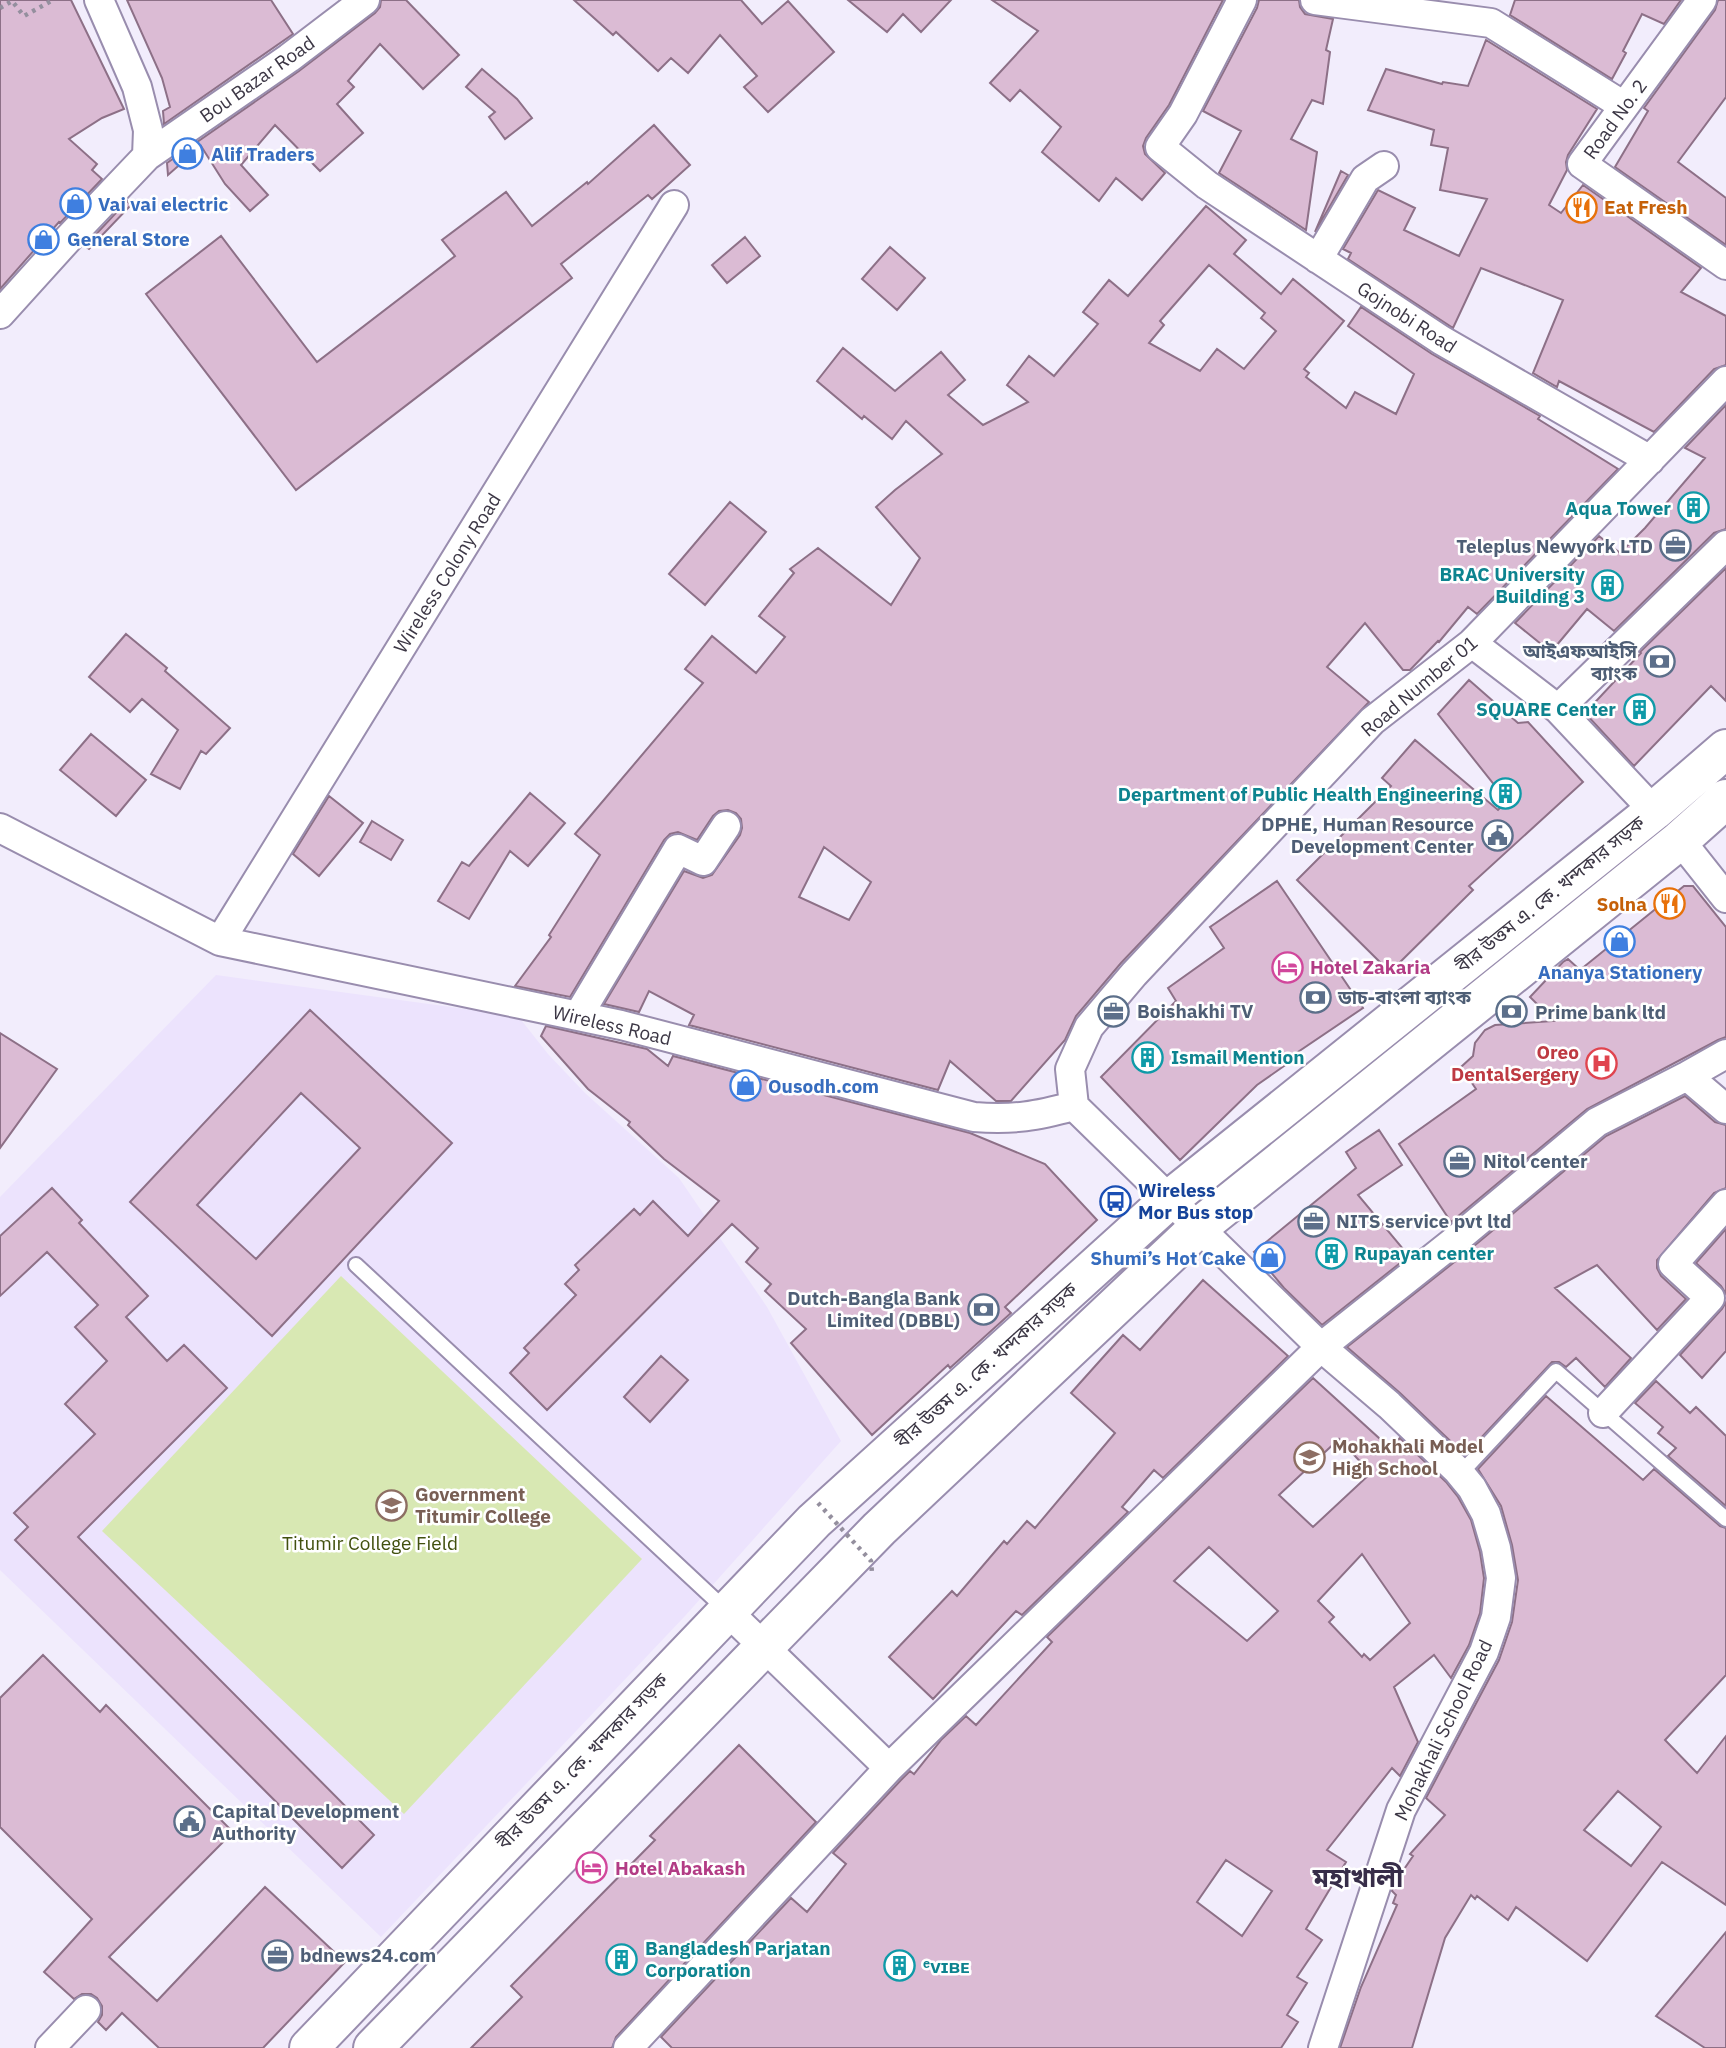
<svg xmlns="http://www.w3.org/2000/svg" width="1726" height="2048" font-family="'IBM Plex Sans','Noto Sans Bengali',sans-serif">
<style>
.built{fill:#ece3fd}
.green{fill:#d8e8b3}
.building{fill:#dbbbd4;stroke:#8d7087;stroke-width:2;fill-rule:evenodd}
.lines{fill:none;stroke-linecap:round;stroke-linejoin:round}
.lane-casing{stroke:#998dae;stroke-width:18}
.street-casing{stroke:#998dae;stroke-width:32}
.primary-casing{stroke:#998dae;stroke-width:42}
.path{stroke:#948f9e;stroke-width:4.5;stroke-dasharray:3.5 5;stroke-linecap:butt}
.lane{stroke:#fff;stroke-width:14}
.street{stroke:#fff;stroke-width:28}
.primary{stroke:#fff;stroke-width:38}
.path-bridge{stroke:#948f9e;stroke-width:4.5;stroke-dasharray:3.5 5;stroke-linecap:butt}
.labels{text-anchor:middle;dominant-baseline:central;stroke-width:5;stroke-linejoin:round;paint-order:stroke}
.street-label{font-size:19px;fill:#3c3745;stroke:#fff}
.shop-label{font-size:19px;font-weight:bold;fill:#366cbe;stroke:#fff;text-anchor:start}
.food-label{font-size:19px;font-weight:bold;fill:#c56008;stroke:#fff;text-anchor:start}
.culture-label{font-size:19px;font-weight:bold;fill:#0d838f;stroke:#fff;text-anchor:end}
.service-label{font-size:19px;font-weight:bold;fill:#4e5e75;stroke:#fff;text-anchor:start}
.hotel-label{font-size:19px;font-weight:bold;fill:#b23c85;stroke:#fff;text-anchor:start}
.health-label{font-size:19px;font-weight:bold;fill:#be3a42;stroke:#fff;text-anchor:end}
.transit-label{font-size:19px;font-weight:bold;fill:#164399;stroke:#fff;text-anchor:start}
.education-label{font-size:19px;font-weight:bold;fill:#785e54;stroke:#fff;text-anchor:start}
.park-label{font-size:19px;fill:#41500e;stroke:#fff}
.district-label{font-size:26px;font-weight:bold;fill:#372d49;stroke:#fff}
</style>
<rect width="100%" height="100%" fill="#f2edfc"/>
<path class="built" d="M216 975 518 1016 548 1054 585 1093 679 1178 767 1307 841 1441 685 1616 381 1937 0 1570V1197Z"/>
<path class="green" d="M341 1276 642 1559 404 1814 102 1531Z"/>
<path class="building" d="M0 0H71L124 109 102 118 69 139 97 164 92 170 102 179 60 223 59 222 0 289Z
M127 0H271L293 34 164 124 163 111 170 107 162 78Z
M381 0H406L459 55 423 89 380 44 348 81 354 87 337 104 363 133 320 171 275 125 241 165 268 195 250 211 225 184 201 146 168 175 167 163 299 71 375 13 380 7Z
M574 0H741L762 24 788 1 834 52 768 112 744 87 757 76 720 35 688 73 671 58 658 71 616 32 613 35Z
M848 0H951L921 32 903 14 887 32Z
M992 0H1223L1169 105 1146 138 1143 146 1145 154 1165 173 1142 200 1116 178 1099 201 1042 152 1061 127 1020 90 1010 101 990 83 1038 31Z
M1259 0H1299L1300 7 1305 14 1333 19 1326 50 1330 52 1323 104 1312 100 1291 139 1317 152 1306 230 1219 173 1241 131 1203 111 1257 8Z
M1515 0H1681L1664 24 1642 14 1623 51 1626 53 1612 79 1510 15Z
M1718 0H1726V97L1678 162 1726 198V245L1615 167 1648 111 1644 108 1715 10Z
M1486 40 1597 109 1568 155 1566 162 1567 170 1549 205 1561 213 1583 185 1701 268 1681 292 1726 316V365L1714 369 1654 432 1559 381 1557 387 1533 373 1563 300 1481 268 1453 328 1348 259 1351 253 1343 249 1378 190 1415 208 1404 230 1459 256 1487 199 1440 190 1448 148 1431 145 1434 130 1368 110 1386 69 1442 84 1443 82 1468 86Z
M482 69 517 99 532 118 505 139 489 117 495 112 466 87Z
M654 125 690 165 652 199 648 195 561 264 572 278 296 490 146 294 221 236 317 362 455 256 442 240 506 192 532 226 587 182 588 184Z
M1341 171 1348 175 1315 232Z
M127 201 131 205 89 249 85 246Z
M1206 206 1246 240 1234 254 1281 294 1293 279 1344 321 1304 369 1309 373 1306 377 1346 408 1355 392 1396 414 1414 374 1348 326 1361 307 1432 354 1540 416 1538 419 1618 469 1477 614 1468 607 1439 642 1438 641 1410 670H1403L1365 623 1327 667 1369 702 1121 963 1076 1016 1065 1040 1011 1101H996L950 1061 938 1090 689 1025 694 1015 649 991 639 1012 604 1004 684 871 703 878 712 875 740 835 742 828 741 819 736 813 728 810 719 811 713 816 697 840 678 832 670 834 664 840 570 997 515 986 551 937 549 935 600 855 575 834 703 683 685 669 712 636 756 673 785 637 759 616 794 573 790 569 818 548 891 605 920 558 876 507 895 490 942 454 906 421 892 439 864 416 862 419 817 381 843 348 895 391 941 352 965 380 948 395 983 425 1028 402 1007 385 1029 356 1054 376 1098 324 1083 312 1109 280 1128 296ZM1209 265 1265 313 1261 318 1276 331 1244 369 1217 349 1200 371 1149 343 1164 325 1160 321ZM824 847 871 882 849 920 799 897Z
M745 237 760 256 727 283 712 265Z
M890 247 925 278 897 310 862 279Z
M1726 405V529L1714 533 1614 631 1587 609 1551 652 1515 623 1599 536 1620 553 1645 528 1705 458 1685 448Z
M730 502 766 532 705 605 669 574Z
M1726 568V701L1711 686 1634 766 1585 713 1641 653 1640 652Z
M126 634 167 668 165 671 230 728 206 754 201 751 180 789 151 774 178 730 142 699 130 712 89 677Z
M1469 680 1518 723 1528 722 1583 782 1469 886 1473 890 1390 972 1297 880 1391 786 1382 778 1415 740 1498 810 1507 801 1438 714Z
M91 734 146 780 116 816 60 770Z
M530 793 565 823 528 866 510 851 469 919 438 901 462 862 469 866Z
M329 796 363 823 319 876 293 854Z
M372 821 403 840 391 860 360 842Z
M1277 881 1363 1008 1292 1056 1294 1059 1257 1085 1180 1160 1101 1077 1176 1001 1168 988 1224 948 1210 927Z
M1684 886H1693L1726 927V1037L1718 1040 1587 1109 1451 1222 1399 1144 1476 1089 1461 1067 1473 1056 1475 1043 1485 1030 1495 1025 1554 1021 1530 997 1563 962 1568 959 1580 970Z
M310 1010 452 1143 272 1336 130 1202ZM301 1093 360 1148 256 1259 197 1205Z
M546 1026 647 1049 668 1066 673 1056 970 1133 1045 1164 1097 1220 1005 1307 1011 1313 950 1368 948 1365 872 1435 791 1343 806 1329 765 1291 771 1284 746 1262 758 1248 732 1224 547 1410 510 1373 529 1353 524 1348 576 1295 565 1284 579 1270 575 1265 634 1209 640 1215 653 1201 688 1236 719 1201 664 1159 628 1125 630 1122 588 1089 541 1036Z
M0 1033 57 1069 0 1148Z
M1685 1096 1715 1122 1726 1125V1188L1714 1193 1657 1260V1268L1661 1276 1686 1299 1657 1330 1597 1265 1555 1288 1631 1358 1605 1387 1576 1358 1566 1367 1559 1362H1552L1465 1455 1400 1393 1347 1347 1462 1256 1606 1136Z
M1379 1130 1402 1165 1358 1195 1409 1256 1322 1325 1284 1288 1254 1252 1356 1168 1346 1152Z
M52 1188 82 1220 79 1223 148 1296 126 1317 167 1361 184 1345 227 1388 78 1537 374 1835 342 1868 15 1540 28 1527 14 1513 95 1434 65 1404 107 1361 75 1327 98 1305 47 1252 0 1296V1236Z
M1726 1229V1294L1721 1286 1696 1263Z
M1203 1280 1288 1356 1163 1478 1154 1470 1122 1507 1128 1512 1022 1615 1016 1611 933 1699 889 1657 952 1591 957 1596 1004 1541 1007 1544 1027 1521 1035 1528 1115 1433 1071 1393 1123 1335 1140 1350Z
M1726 1302V1351L1702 1378 1680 1355 1722 1309Z
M661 1356 688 1380 650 1422 624 1397Z
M1313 1378 1390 1448 1400 1438 1446 1482 1458 1497 1471 1520 1480 1552 1484 1578 1480 1613 1469 1645 1451 1678 1434 1655 1394 1687 1418 1742 1400 1776 1392 1768 1327 1850 1346 1862 1306 1929 1322 1940 1297 1977 1307 1983 1287 2015 1298 2022 1281 2048H672L661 2037 791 1898 807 1912 846 1864 833 1853 901 1780 910 1771 914 1774 942 1739 966 1716 976 1725 1052 1642 1047 1637ZM1339 1439 1371 1473 1313 1527 1279 1495ZM1209 1547 1278 1611 1247 1641 1174 1581ZM1362 1554 1410 1623 1370 1660 1364 1654 1362 1657 1329 1622 1334 1617 1318 1601ZM1226 1860 1272 1891 1242 1936 1197 1902Z
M1656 1381 1690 1413 1696 1407 1726 1436V1506L1668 1456 1676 1448 1658 1433 1663 1427 1635 1403Z
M1546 1396 1643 1480 1654 1469 1720 1526 1726 1528V1675L1665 1740 1697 1773 1726 1736V1905L1662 1862 1587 1961 1516 1907 1508 1920 1477 1896 1475 1899 1471 1895 1445 1938 1412 2048H1340L1361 1987 1397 1905 1393 1903 1396 1895 1392 1891 1394 1884 1413 1856 1410 1854 1445 1815 1426 1798 1499 1660 1512 1622 1518 1580 1512 1545 1501 1506 1478 1469ZM1618 1791 1661 1827 1631 1866 1584 1830Z
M43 1655 100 1712 106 1705 233 1832 109 1957 157 2001 265 1887 345 1962 263 2048H159L122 2013 106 2030 98 2022 102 2015V2006L97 1998 91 1994H82L74 1999 44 1972 92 1919 0 1827V1698Z
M739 1745 816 1822 616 2037 612 2048H471L522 1997 511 1986 655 1840 650 1836Z
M1726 1932V2048H1705L1656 2016Z"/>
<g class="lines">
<defs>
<path id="lane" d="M356 1265 726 1610
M1460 1474 1556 1371 1726 1519"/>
<path id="street" d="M1242 0 1183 114 1160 147 1207 185 1441 340 1650 460
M1315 0 1491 23 1624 106
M1702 0 1582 164 1726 265
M147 156 289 58 365 0
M1318 259 1365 179 1384 166
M0 314 67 240 147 156 148 130 137 87 99 0
M1472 643 1558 709 1654 811
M1558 709 1726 545
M0 828 220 941 621 1025 974 1117C1015 1120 1036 1116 1074 1106L1321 1347 1452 1243 1597 1122 1687 1076 1726 1054
M1680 840 1726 898
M220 941 674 205
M578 1016 678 849 703 861 726 826
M1687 1076 1726 1109
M1074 1106 1070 1069 1089 1027 1134 974 1372 721 1472 643 1726 381
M1603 1413 1710 1298 1673 1264 1726 1204
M726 1610 889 1768
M50 2048 86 2010
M628 2048 889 1768 1321 1347 1389 1405 1458 1471 1472 1488 1486 1514 1496 1548 1501 1578 1496 1617 1484 1652 1401 1810 1323 2048"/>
<path id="primary" d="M309 2048 814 1521 1170 1199 1654 811 1726 749
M373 2048 879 1529 1199 1227 1680 840 1726 799"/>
</defs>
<use href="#lane" class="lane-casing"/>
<use href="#street" class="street-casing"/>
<use href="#primary" class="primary-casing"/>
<path class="path" d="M0 8 12 1 24 16 53 0"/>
<use href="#lane" class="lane"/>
<use href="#street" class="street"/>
<use href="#primary" class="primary"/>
<path class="path-bridge" d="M818 1503 871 1561 872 1573"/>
</g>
<defs>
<symbol id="shop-ring" viewBox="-11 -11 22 22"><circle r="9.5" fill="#fff" stroke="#3f7fe0" stroke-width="1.5"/><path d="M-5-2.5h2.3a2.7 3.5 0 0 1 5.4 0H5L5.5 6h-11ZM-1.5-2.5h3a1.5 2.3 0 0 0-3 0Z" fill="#3f7fe0"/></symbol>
<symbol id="restaurant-ring" viewBox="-11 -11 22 22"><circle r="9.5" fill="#fff" stroke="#e8710a" stroke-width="1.5"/><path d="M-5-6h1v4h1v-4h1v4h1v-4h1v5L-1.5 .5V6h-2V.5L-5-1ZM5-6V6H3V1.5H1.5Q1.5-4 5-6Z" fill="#e8710a"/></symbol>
<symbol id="building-ring" viewBox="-11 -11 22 22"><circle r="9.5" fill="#fff" stroke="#0f9aa8" stroke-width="1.5"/><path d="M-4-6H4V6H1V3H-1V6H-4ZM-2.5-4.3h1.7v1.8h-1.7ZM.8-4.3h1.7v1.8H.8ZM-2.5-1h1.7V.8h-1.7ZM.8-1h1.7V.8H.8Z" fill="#0f9aa8"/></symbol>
<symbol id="office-ring" viewBox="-11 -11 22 22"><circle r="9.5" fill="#fff" stroke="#5c6f8a" stroke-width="1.5"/><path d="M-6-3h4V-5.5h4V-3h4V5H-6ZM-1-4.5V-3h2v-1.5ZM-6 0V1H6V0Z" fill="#5c6f8a"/></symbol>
<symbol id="bank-ring" viewBox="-11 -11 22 22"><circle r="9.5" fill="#fff" stroke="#5c6f8a" stroke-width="1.5"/><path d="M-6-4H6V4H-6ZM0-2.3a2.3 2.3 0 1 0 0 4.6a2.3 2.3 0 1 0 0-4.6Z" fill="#5c6f8a"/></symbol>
<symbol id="civic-ring" viewBox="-11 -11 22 22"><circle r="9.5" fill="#fff" stroke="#5c6f8a" stroke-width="1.5"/><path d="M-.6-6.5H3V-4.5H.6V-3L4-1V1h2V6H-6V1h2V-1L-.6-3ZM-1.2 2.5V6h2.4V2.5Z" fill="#5c6f8a"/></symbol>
<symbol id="hotel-ring" viewBox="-11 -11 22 22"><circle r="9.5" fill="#fff" stroke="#d1479c" stroke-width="1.5"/><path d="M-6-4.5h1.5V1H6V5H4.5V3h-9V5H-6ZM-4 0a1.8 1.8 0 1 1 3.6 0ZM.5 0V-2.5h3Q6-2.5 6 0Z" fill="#d1479c"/></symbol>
<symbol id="hospital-ring" viewBox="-11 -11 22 22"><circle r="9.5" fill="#fff" stroke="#e0444e" stroke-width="1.5"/><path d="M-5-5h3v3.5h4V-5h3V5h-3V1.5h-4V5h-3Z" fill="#e0444e"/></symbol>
<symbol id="bus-ring" viewBox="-11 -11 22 22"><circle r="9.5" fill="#fff" stroke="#1a4fb4" stroke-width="1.5"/><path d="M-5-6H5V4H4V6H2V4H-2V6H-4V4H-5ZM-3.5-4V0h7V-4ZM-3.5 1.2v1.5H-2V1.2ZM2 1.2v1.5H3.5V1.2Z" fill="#1a4fb4"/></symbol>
<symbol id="school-ring" viewBox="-11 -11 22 22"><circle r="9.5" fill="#fff" stroke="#8d6e63" stroke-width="1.5"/><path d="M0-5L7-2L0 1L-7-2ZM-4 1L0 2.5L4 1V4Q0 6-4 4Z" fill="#8d6e63"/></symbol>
<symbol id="university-ring" viewBox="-11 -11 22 22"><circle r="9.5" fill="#fff" stroke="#8d6e63" stroke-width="1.5"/><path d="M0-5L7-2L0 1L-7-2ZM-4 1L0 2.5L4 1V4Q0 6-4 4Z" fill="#8d6e63"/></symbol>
</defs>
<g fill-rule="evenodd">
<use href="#shop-ring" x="170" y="136" width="35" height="35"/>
<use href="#shop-ring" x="58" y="186" width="35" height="35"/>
<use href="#restaurant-ring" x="1564" y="190" width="35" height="35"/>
<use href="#shop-ring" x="26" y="222" width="35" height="35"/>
<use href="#building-ring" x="1676" y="490" width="35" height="35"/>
<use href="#office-ring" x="1658" y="528" width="35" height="35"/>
<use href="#building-ring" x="1590" y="568" width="35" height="35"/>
<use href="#bank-ring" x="1642" y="644" width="35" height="35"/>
<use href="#building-ring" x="1622" y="692" width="35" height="35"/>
<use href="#building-ring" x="1488" y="776" width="35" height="35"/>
<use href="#civic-ring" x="1480" y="818" width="35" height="35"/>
<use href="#restaurant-ring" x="1652" y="886" width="35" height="35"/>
<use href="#shop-ring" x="1602" y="924" width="35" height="35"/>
<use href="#hotel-ring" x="1270" y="950" width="35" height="35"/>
<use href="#bank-ring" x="1298" y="980" width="35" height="35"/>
<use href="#office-ring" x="1096" y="994" width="35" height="35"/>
<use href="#bank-ring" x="1494" y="994" width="35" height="35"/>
<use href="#building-ring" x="1130" y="1040" width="35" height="35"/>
<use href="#hospital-ring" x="1584" y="1046" width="35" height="35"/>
<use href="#shop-ring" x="728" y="1068" width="35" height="35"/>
<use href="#office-ring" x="1442" y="1144" width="35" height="35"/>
<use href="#bus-ring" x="1098" y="1184" width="35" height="35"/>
<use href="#office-ring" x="1296" y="1204" width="35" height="35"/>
<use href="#building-ring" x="1314" y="1236" width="35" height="35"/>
<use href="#shop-ring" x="1252" y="1240" width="35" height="35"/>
<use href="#bank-ring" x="966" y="1292" width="35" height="35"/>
<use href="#school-ring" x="1292" y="1440" width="35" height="35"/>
<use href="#university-ring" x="374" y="1488" width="35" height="35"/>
<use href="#civic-ring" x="172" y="1804" width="35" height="35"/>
<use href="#hotel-ring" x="574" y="1850" width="35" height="35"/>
<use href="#office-ring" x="260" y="1938" width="35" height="35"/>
<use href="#building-ring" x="604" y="1942" width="35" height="35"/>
<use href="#building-ring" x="882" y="1948" width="35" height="35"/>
</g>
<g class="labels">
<g class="street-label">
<text transform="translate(257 79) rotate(-35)">Bou Bazar Road</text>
<text transform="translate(1615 119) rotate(-54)">Road No. 2</text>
<text transform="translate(1407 317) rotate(33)">Gojnobi Road</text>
<text transform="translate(447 573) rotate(-58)">Wireless Colony Road</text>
<text transform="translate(1419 686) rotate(-40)">Road Number 01</text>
<text transform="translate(1550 894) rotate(-39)">বীর উত্তম এ. কে. খন্দকার সড়ক</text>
<text transform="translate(612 1025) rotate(13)">Wireless Road</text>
<text transform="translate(986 1365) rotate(-42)">বীর উত্তম এ. কে. খন্দকার সড়ক</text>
<text transform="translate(1443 1730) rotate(-64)">Mohakhali School Road</text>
<text transform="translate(582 1761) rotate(-46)">বীর উত্তম এ. কে. খন্দকার সড়ক</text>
</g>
<g class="shop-label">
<text x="211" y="154">Alif Traders</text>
<text x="98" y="204">Vai vai electric</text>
<text x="67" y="239">General Store</text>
<text x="1620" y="972" text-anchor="middle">Ananya Stationery</text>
<text x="768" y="1086">Ousodh.com</text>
<text x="1246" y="1258" text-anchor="end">Shumi’s Hot Cake</text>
</g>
<g class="food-label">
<text x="1604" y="207">Eat Fresh</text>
<text x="1647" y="904" text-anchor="end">Solna</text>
</g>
<g class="culture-label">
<text x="1671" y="508">Aqua Tower</text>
<text x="1585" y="574">BRAC University<tspan x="1585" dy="22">Building 3</tspan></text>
<text x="1616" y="709">SQUARE Center</text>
<text x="1483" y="794">Department of Public Health Engineering</text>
<text x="1171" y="1057" text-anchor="start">Ismail Mention</text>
<text x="1354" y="1253" text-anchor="start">Rupayan center</text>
<text x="645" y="1948" text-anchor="start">Bangladesh Parjatan<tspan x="645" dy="22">Corporation</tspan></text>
<text x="923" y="1966" text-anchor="start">ᵉᴠɪʙᴇ</text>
</g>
<g class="service-label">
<text x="1653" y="546" text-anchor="end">Teleplus Newyork LTD</text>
<text x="1637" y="651" text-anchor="end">আইএফআইসি<tspan x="1637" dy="22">ব্যাংক</tspan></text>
<text x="1474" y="824" text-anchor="end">DPHE, Human Resource<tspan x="1474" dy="22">Development Center</tspan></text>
<text x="1338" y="997">ডাচ-বাংলা ব্যাংক</text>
<text x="1137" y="1011">Boishakhi TV</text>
<text x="1535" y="1012">Prime bank ltd</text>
<text x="1483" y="1161">Nitol center</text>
<text x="1336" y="1221">NITS service pvt ltd</text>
<text x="960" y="1298" text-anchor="end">Dutch-Bangla Bank<tspan x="960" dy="22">Limited (DBBL)</tspan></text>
<text x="212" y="1811">Capital Development<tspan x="212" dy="22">Authority</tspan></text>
<text x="300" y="1955">bdnews24.com</text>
</g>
<g class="hotel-label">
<text x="1310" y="967">Hotel Zakaria</text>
<text x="615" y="1868">Hotel Abakash</text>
</g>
<g class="health-label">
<text x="1579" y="1052">Oreo<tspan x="1579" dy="22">DentalSergery</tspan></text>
</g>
<g class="transit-label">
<text x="1138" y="1190">Wireless<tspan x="1138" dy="22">Mor Bus stop</tspan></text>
</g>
<g class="education-label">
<text x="1332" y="1446">Mohakhali Model<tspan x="1332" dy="22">High School</tspan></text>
<text x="415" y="1494">Government<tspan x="415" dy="22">Titumir College</tspan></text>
</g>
<g class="park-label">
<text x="370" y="1543">Titumir College Field</text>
</g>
<g class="district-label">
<text x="1358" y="1877">মহাখালী</text>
</g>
</g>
</svg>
